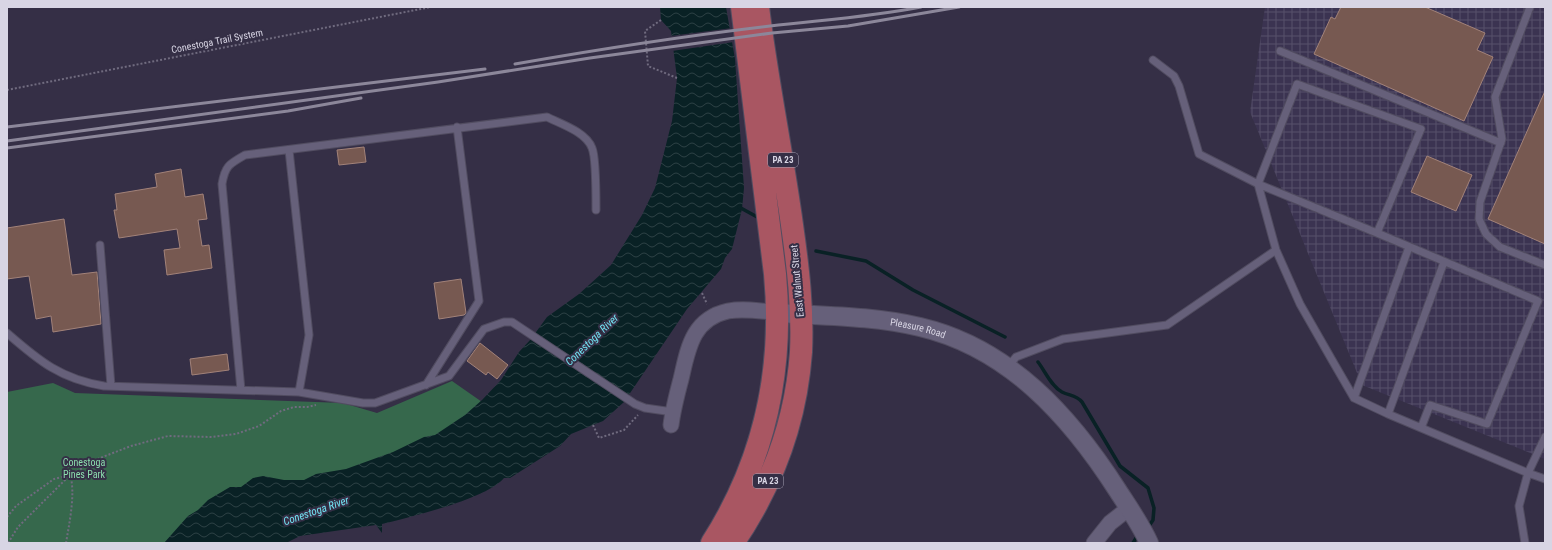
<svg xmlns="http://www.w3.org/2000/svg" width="1552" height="550" font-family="'Roboto Condensed',sans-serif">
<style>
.industrial{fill:url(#industrial-grid)}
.park{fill:#36684c}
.water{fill:url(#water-waves)}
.pier{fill:#352f46}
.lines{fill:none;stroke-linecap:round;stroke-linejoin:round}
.stream{stroke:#092125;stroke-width:3.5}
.building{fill:#775951;stroke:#a28279}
.service-casing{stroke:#514c60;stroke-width:9}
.minor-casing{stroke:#514c60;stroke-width:17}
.tertiary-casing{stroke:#514c60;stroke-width:20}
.primary-casing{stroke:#514c60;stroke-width:24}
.path{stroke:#706b7f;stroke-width:2;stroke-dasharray:2 2;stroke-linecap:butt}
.service{stroke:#66607a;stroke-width:7}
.minor{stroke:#66607a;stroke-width:15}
.tertiary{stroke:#66607a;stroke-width:18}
.primary{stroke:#a95662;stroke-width:22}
.rail{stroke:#8c879a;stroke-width:3}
.labels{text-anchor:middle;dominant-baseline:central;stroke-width:4;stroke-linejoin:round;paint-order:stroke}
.shield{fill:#352f46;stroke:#a7a3b5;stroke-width:1}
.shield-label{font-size:9px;font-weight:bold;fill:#d8d5e4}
.street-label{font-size:10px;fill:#d8d5e4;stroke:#352f46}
.park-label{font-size:10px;fill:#8cdeae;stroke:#352f46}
.water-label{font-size:11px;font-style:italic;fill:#72e3f3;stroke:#352f46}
</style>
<defs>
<pattern id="industrial-grid" width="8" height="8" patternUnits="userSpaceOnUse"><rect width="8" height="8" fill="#3b3351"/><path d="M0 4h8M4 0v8" fill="none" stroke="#57506a"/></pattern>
<pattern id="water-waves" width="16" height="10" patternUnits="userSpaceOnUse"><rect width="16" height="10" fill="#092125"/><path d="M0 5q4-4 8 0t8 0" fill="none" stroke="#2c4044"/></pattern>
</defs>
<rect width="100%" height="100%" fill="#352f46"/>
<path class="industrial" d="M1265 7H1545V459L1362 385 1250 112Z"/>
<path class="park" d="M452 381 515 425 238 543H7V392L53 383 75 393 343 403 377 413Z"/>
<path class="water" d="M660 7H726L735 59 744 188 742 209 732 249 725 258 721 269 687 309 624 402 603 421 571 434 560 446 510 478H504C487 499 410 517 382 524V533L376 525 300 536 286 543H164L188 516 198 510 208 500 230 487H241L253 478 263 476 284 480H304L316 474 346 469 393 452 424 437 435 435 465 415 482 400 501 380 519 352 531 339 547 317 579 294 611 265 642 215 655 188 672 121 677 78 671 31 661 20Z"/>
<path class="pier" d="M732 28 734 42 672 51 670 36Z"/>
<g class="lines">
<path class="stream" d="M739 207 759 218
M816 251 866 261 913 290 1005 337
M1038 362C1045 371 1051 386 1062 392 1070 396 1076 395 1082 402L1120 466 1148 488 1154 508 1153 520 1149 526
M1133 543 1138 535"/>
</g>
<path class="building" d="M1341 7H1425L1485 33 1477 50 1493 57 1464 121 1314 54 1331 17 1335 19Z
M1545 91V244L1488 219Z
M364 147 366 162 339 165 337 150Z
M1427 156 1472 175 1456 211 1411 192Z
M181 169 185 197 203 194 207 219 198 220 202 246 209 245 212 268 167 275 164 250 180 248 177 229 119 238 114 210H117L115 194 157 187 155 174Z
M64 219 72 275 97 272 101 324 53 332 51 316 36 319 29 276 7 279V228Z
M461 279 466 313 464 315 439 319 434 283Z
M480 343 508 365 497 379 488 372 486 375 467 361Z
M227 354 229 370 192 375 190 359Z"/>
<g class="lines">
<defs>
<path id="service" d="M1530 7 1495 97 1502 139 1480 202 1479 219 1486 234 1500 247 1545 265
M1280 51 1501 143
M1153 60 1174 76 1179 86 1199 154 1258 184 1377 233
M289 150 309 335 299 392
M100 245 111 386
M7 333C39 361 61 379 104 386L299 392 363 403H375L449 376 484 329 504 322H512L635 404 645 408 673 412
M1008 367 1016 357 1063 339 1167 325 1276 250
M426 385 479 301 457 127
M241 390 222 184C225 166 229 164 245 155L547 117C561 124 586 132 592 148 596 157 596 197 596 210
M1354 398 1409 247
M1388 414 1444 262
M1421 428 1430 405 1487 424 1538 301 1377 233 1421 129 1297 84 1258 184 1276 250 1300 304 1332 360 1354 398 1388 414 1528 473 1519 506 1525 543
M1545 437 1528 473 1545 479"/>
<path id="minor" d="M671 425C673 409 677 394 681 379 688 349 692 319 728 311 744 308 762 311 778 313
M1094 543 1110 523 1129 508"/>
<g id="tertiary">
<path id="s1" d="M778 313C825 316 874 316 920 327 1009 348 1070 416 1118 491 1129 508 1141 525 1149 543"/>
</g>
<path id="primary" d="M712 543C765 460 784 371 775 274L742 7
M733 543C772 486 796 421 801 352 803 309 798 267 792 225 782 152 767 80 758 7"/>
</defs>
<use href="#service" class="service-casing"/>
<use href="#minor" class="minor-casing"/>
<use href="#tertiary" class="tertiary-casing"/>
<use href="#primary" class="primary-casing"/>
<path class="path" d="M661 20 645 31 648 66 677 78
M7 90 431 7
M702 293 707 304
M593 425 599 438 624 430 638 415
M7 517 16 506 54 479 70 475C76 492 69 525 66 543
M8 543 18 527 70 475 100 458 131 446 168 436 212 437 236 434 259 426 281 411 294 407H307L316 405"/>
<use href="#service" class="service"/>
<use href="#minor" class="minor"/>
<use href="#tertiary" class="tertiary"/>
<use href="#primary" class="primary"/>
<path class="rail" d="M515 64C600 49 685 36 770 26 821 20 871 17 921 7
M7 127 485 69
M7 141 438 82 590 58 772 33 848 26 959 7
M7 148 288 111 361 98"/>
</g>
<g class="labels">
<g class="shield">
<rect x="768" y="153" width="30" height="14" rx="3"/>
<rect x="753" y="474" width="30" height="14" rx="3"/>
</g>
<g class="shield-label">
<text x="783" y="160">PA 23</text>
<text x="768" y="481">PA 23</text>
</g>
<g class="street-label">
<text transform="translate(217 41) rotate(-11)">Conestoga Trail System</text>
<text transform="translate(797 281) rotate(-95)">East Walnut Street</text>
<text stroke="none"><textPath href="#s1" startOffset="141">Pleasure Road</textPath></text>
</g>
<g class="park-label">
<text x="84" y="462">Conestoga<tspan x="84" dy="12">Pines Park</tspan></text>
</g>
<g class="water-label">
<text transform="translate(592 340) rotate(-44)">Conestoga River</text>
<text transform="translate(316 511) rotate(-19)">Conestoga River</text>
</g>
</g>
<rect width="1552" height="550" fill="none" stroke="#d8d5e4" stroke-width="16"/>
</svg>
